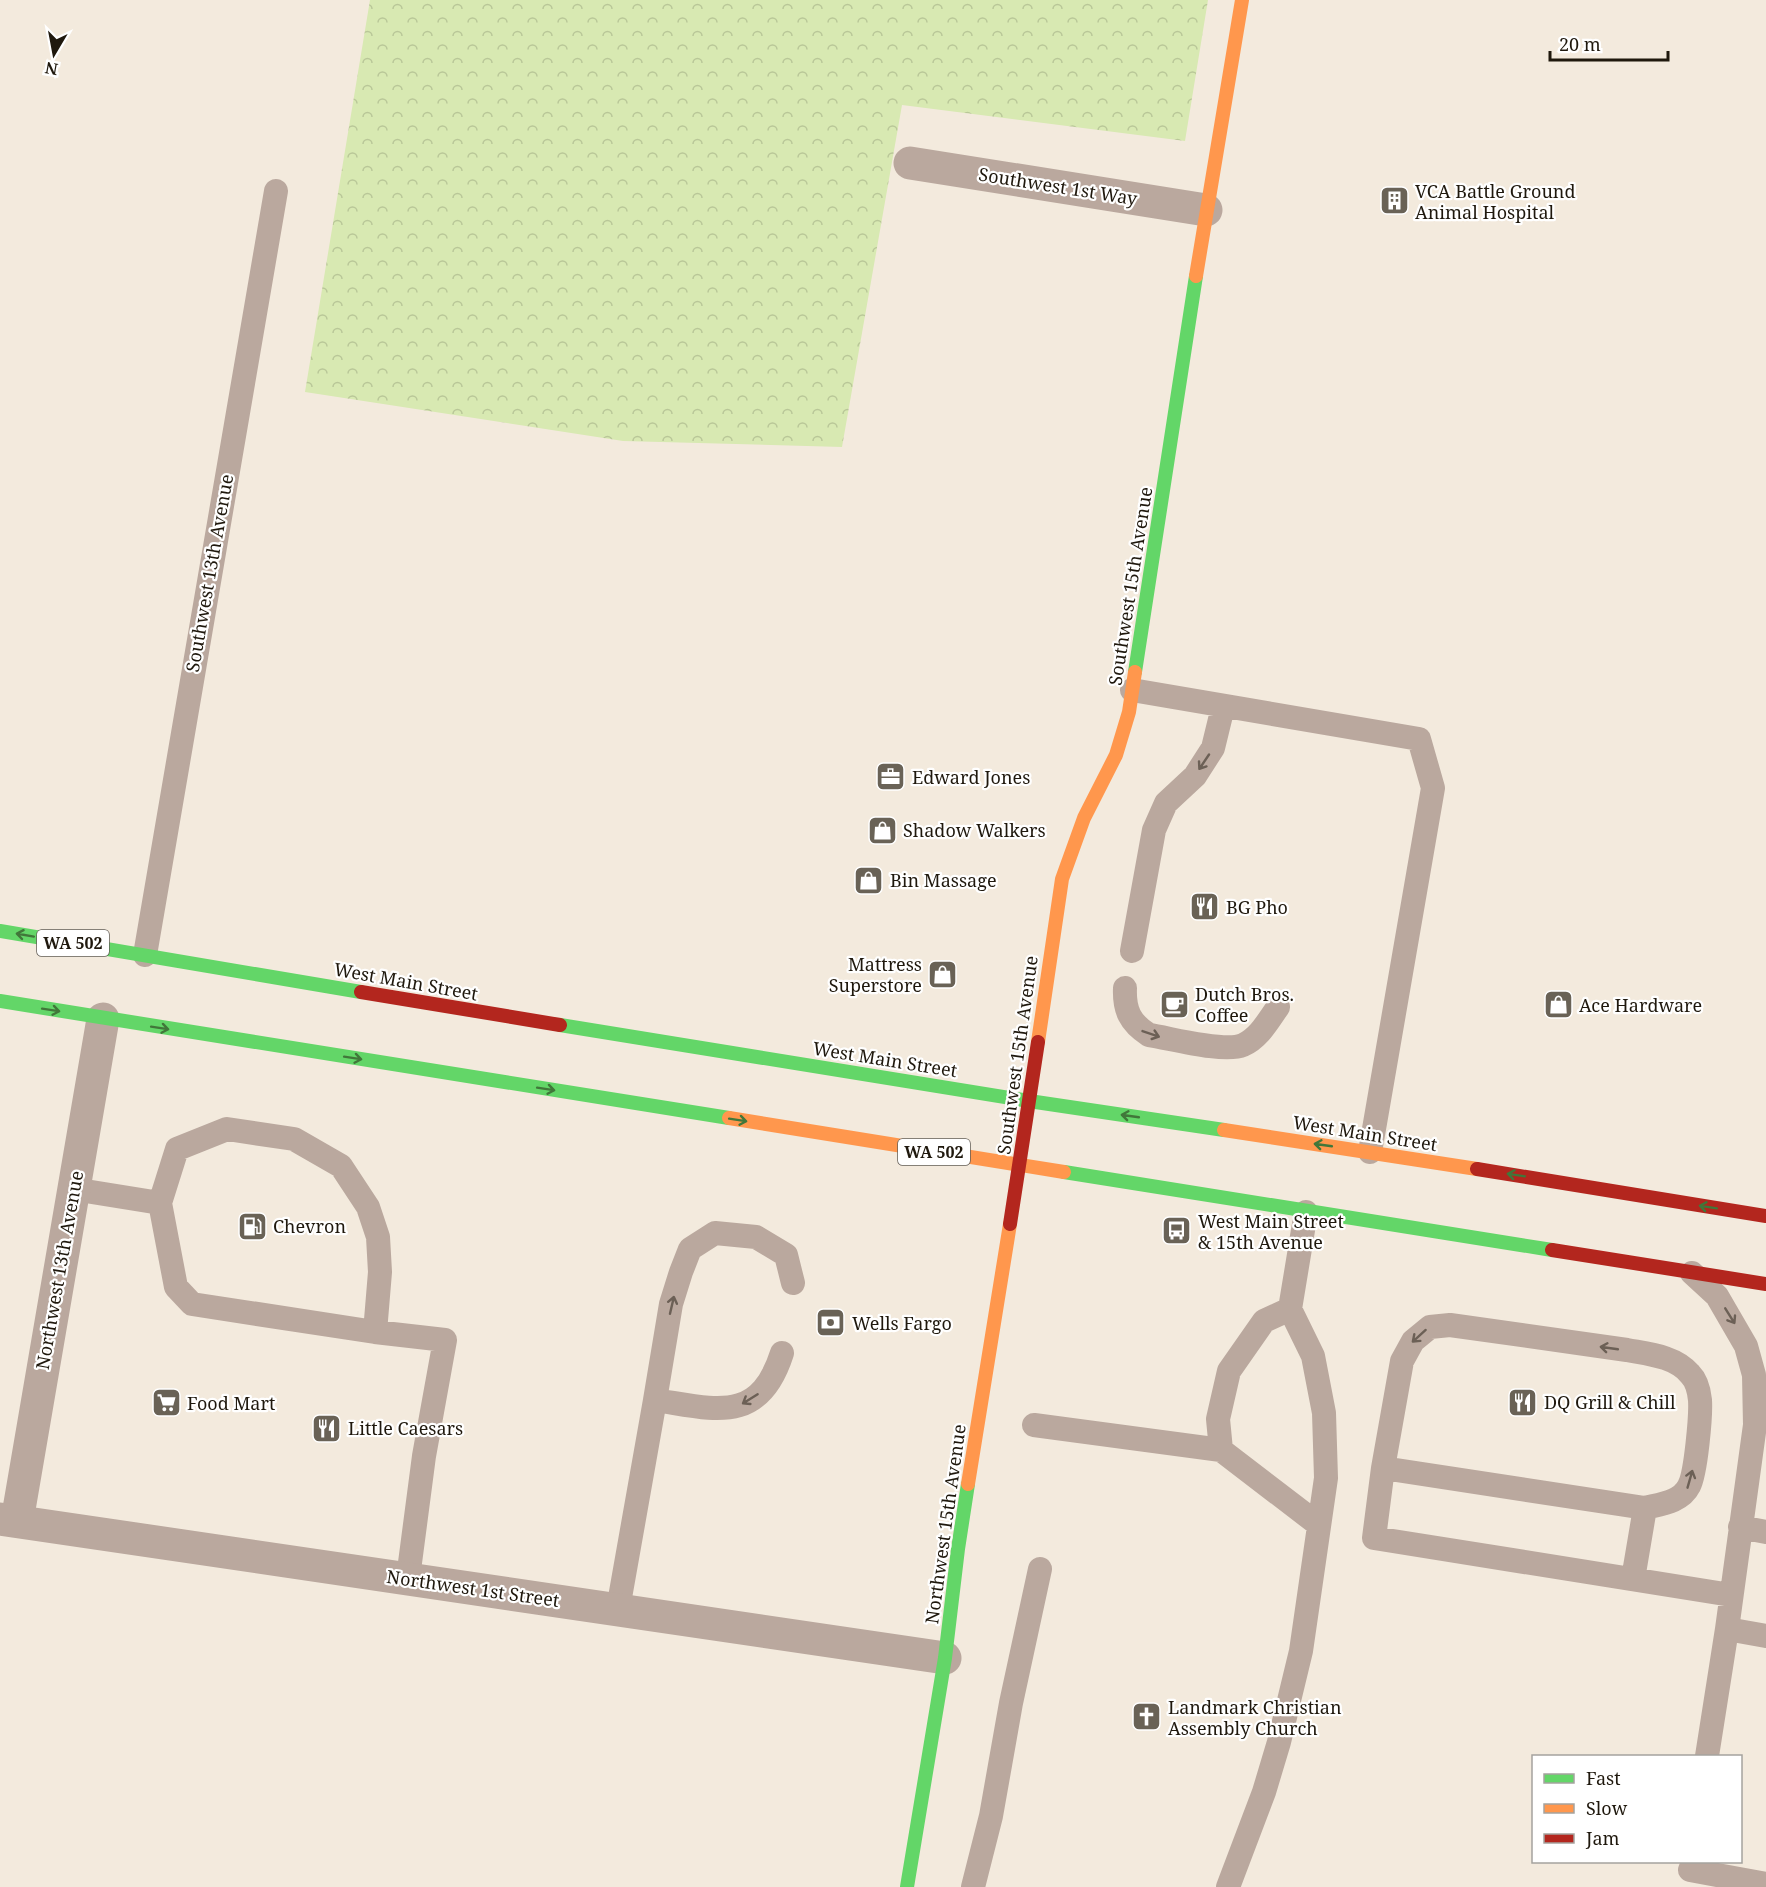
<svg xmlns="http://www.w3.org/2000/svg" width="1766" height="1887" font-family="'Noto Serif',serif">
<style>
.forest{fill:url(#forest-crowns)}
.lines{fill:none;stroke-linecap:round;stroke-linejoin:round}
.lane{stroke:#baa89e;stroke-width:24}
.street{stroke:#baa89e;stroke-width:33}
.fast{stroke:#63d668;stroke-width:14}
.slow{stroke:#ff974d;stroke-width:14}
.jam{stroke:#b3261e;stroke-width:14}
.oneway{stroke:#6c6056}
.oneway2{stroke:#41773a}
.labels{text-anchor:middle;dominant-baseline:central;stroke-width:4.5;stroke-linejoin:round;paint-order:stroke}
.shield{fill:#fff;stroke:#625d56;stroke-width:1.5}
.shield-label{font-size:16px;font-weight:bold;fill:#1f180d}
.street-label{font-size:18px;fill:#1f180d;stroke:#fff}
.poi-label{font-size:18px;fill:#1f180d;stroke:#fff;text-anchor:start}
</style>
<defs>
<pattern id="forest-crowns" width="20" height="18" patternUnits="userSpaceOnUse" patternTransform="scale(1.5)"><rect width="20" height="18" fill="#d8e9b2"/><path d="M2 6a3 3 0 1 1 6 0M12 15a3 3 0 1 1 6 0" fill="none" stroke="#b9c798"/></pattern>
</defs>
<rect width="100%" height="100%" fill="#f3eadd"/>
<path class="forest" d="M370 0H1208L1185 141 902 105 842 447 623 441 305 392Z"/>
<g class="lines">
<path class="lane" d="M1132 690 1419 739 1433 788 1370 1152
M1132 951 1154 830 1166 803 1195 776 1213 748 1223 707
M145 955 276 191
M1125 988C1124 1010 1130 1023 1149 1035 1170 1038 1224 1053 1243 1045 1259 1038 1268 1021 1278 1007
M73 1189 160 1203 176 1287 192 1304 375 1332 445 1340 424 1456 408 1578
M160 1203 177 1149 227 1129 294 1139 341 1166 368 1207 378 1237 380 1272 375 1332
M1692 1273 1717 1296 1746 1346 1754 1375 1755 1425 1727 1629 1707 1756
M1290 1309 1264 1321 1229 1371 1218 1419 1221 1450 1319 1525
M782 1353C759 1425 715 1409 655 1400L671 1304 681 1272 690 1249 715 1233 756 1237 786 1255 793 1283
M1034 1425 1221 1450
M1383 1468 1645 1508C1661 1504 1681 1502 1689 1486 1696 1473 1701 1415 1700 1400 1699 1390 1697 1381 1690 1374 1675 1356 1648 1354 1627 1350L1450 1325 1430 1327 1413 1341 1402 1361 1383 1468 1374 1538 1731 1595
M1740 1527 1766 1532
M1633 1579 1645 1508
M618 1609 655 1400
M1727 1629 1766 1636
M1690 1870 1766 1884
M973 1887 991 1816 1011 1703 1040 1569
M1228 1887 1264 1792 1279 1742 1301 1651 1326 1478 1324 1413 1313 1356 1290 1309 1306 1212"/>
<path class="street" d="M910 163 1206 210
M0 1519 945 1658
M17 1521 103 1019"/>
<path class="fast" d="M1135 672 1196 276
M0 931 361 992
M0 1001 729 1118
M560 1025 1029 1101 1224 1130
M1064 1172 1552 1250
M907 1887 945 1658 958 1549 968 1484"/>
<path class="slow" d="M1196 276 1242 0
M1038 1042 1062 879 1084 818 1116 755 1129 712 1135 672
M729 1118 1064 1172
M1224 1130 1477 1169
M968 1484 1010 1224"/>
<path class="jam" d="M361 992 560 1025
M1477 1169 1766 1216
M1010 1224 1038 1042
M1552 1250 1766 1284"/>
</g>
<defs><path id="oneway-shaft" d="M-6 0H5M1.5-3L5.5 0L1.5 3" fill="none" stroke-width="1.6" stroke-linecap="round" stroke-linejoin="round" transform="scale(1.5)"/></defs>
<g class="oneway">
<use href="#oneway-shaft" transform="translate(1204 762) rotate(124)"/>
<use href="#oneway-shaft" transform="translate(1151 1034) rotate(19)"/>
<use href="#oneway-shaft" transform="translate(672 1305) rotate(-77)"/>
<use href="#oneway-shaft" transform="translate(1730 1316) rotate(58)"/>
<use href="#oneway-shaft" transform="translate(1419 1336) rotate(138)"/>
<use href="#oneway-shaft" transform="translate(1609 1348) rotate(-172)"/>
<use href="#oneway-shaft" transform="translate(750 1399) rotate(148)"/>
<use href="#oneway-shaft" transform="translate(1690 1479) rotate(-74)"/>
</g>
<g class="oneway2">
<use href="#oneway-shaft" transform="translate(25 935) rotate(-170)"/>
<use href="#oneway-shaft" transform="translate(51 1010) rotate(9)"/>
<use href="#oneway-shaft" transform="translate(160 1028) rotate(9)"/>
<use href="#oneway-shaft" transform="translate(353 1058) rotate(9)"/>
<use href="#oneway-shaft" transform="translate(546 1089) rotate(9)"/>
<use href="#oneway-shaft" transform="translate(1130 1116) rotate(-172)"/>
<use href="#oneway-shaft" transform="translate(738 1120) rotate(9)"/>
<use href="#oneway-shaft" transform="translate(1323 1145) rotate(-172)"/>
<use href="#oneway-shaft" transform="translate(1516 1175) rotate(-171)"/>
<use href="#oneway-shaft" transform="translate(1708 1207) rotate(-171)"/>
</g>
<defs>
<symbol id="building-square" viewBox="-11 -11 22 22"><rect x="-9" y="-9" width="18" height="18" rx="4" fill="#696256" stroke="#fff"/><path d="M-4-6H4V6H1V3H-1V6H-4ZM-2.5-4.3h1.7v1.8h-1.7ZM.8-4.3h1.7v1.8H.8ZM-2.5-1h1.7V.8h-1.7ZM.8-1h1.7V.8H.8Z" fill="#fff"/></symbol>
<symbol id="office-square" viewBox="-11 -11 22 22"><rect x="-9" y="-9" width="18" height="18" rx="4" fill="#696256" stroke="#fff"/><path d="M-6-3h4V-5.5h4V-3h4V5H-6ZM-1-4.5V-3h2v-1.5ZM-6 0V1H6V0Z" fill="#fff"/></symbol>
<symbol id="shop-square" viewBox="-11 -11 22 22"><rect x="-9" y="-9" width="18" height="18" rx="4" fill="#696256" stroke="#fff"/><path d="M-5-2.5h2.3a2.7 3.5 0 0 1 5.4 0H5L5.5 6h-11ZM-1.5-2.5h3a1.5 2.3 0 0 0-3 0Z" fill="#fff"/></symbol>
<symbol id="restaurant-square" viewBox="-11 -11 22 22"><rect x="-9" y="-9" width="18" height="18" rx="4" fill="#696256" stroke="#fff"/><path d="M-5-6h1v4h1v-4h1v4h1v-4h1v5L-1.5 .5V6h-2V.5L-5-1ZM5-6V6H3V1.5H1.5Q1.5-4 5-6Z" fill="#fff"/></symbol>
<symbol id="cafe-square" viewBox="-11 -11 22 22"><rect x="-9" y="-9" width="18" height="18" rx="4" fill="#696256" stroke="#fff"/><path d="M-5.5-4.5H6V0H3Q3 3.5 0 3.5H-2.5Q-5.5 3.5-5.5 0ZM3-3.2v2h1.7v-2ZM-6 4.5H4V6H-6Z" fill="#fff"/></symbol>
<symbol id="fuel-square" viewBox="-11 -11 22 22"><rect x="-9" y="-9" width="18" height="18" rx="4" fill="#696256" stroke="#fff"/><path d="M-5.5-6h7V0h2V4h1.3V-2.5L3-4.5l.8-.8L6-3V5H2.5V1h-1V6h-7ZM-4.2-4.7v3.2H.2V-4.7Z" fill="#fff"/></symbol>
<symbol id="bus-square" viewBox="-11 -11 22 22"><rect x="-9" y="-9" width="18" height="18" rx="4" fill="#696256" stroke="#fff"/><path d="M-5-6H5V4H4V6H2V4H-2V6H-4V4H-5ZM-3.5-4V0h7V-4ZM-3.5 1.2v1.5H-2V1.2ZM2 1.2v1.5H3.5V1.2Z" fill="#fff"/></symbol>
<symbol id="bank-square" viewBox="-11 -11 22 22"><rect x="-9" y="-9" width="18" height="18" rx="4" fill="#696256" stroke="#fff"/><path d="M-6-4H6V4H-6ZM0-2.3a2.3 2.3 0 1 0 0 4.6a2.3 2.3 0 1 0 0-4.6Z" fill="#fff"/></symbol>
<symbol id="supermarket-square" viewBox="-11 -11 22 22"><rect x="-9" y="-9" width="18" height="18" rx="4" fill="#696256" stroke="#fff"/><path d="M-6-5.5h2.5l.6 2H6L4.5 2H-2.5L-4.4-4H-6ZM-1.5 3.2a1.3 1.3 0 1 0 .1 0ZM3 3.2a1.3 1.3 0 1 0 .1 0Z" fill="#fff"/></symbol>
<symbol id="church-square" viewBox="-11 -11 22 22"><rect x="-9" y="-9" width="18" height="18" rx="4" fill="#696256" stroke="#fff"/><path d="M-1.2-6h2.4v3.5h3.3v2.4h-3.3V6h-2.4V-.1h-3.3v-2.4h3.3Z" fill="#fff"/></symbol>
</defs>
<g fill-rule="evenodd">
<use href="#building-square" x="1378" y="184" width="33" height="33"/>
<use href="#office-square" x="874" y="760" width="33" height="33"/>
<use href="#shop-square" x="866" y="814" width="33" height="33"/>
<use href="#shop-square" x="852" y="864" width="33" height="33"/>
<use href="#restaurant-square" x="1188" y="890" width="33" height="33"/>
<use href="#shop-square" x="926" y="958" width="33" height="33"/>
<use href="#cafe-square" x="1158" y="988" width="33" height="33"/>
<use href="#shop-square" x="1542" y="988" width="33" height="33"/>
<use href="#fuel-square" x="236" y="1210" width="33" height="33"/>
<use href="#bus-square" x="1160" y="1214" width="33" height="33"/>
<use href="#bank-square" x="814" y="1306" width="33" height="33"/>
<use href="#restaurant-square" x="1506" y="1386" width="33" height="33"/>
<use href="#supermarket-square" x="150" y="1386" width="33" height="33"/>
<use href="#restaurant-square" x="310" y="1412" width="33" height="33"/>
<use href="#church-square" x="1130" y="1700" width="33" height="33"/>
</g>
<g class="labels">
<g class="shield">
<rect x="37" y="930" width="72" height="26" rx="4.5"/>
<rect x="898" y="1139" width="72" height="26" rx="4.5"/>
</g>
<g class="shield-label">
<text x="73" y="943">WA 502</text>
<text x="934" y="1152">WA 502</text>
</g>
<g class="street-label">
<text transform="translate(1058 186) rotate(9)">Southwest 1st Way</text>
<text transform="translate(209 573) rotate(-80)">Southwest 13th Avenue</text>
<text transform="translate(1130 586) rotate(-81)">Southwest 15th Avenue</text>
<text transform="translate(406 981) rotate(10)">West Main Street</text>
<text transform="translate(1017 1055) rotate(-82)">Southwest 15th Avenue</text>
<text transform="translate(885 1059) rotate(9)">West Main Street</text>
<text transform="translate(1365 1133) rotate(9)">West Main Street</text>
<text transform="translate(59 1270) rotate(-80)">Northwest 13th Avenue</text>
<text transform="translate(945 1524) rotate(-82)">Northwest 15th Avenue</text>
<text transform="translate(473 1588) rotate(8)">Northwest 1st Street</text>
</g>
<g class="poi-label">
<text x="1415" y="191">VCA Battle Ground<tspan x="1415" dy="21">Animal Hospital</tspan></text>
<text x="912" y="777">Edward Jones</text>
<text x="903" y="830">Shadow Walkers</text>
<text x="890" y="880">Bin Massage</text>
<text x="1226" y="907">BG Pho</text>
<text x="922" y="964" text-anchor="end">Mattress<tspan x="922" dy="21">Superstore</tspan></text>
<text x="1195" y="994">Dutch Bros.<tspan x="1195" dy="21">Coffee</tspan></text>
<text x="1579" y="1005">Ace Hardware</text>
<text x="1198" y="1221">West Main Street<tspan x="1198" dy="21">&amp; 15th Avenue</tspan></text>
<text x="273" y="1226">Chevron</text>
<text x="852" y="1323">Wells Fargo</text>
<text x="1544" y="1402">DQ Grill &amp; Chill</text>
<text x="187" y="1403">Food Mart</text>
<text x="348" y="1428">Little Caesars</text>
<text x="1168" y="1707">Landmark Christian<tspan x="1168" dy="21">Assembly Church</tspan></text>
</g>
</g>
<rect x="1532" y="1755" width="210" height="108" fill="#ffffff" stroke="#a5a39e" stroke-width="1.5"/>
<rect x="1544" y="1774" width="30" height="9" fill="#63d668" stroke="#a5a39e" stroke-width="1.5"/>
<text x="1586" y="1785" font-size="18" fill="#1f180d">Fast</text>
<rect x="1544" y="1804" width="30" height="9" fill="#ff974d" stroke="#a5a39e" stroke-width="1.5"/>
<text x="1586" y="1815" font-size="18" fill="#1f180d">Slow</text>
<rect x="1544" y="1834" width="30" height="9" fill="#b3261e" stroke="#a5a39e" stroke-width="1.5"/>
<text x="1586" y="1845" font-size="18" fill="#1f180d">Jam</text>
<g transform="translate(54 54) rotate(190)" stroke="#ffffff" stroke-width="4.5" paint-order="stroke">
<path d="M0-4.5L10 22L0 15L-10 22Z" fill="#1f180d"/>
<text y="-9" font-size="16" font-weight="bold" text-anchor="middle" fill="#1f180d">N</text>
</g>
<path d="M1550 51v9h118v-9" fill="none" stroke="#1f180d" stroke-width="3"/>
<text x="1559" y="51" font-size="18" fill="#1f180d" stroke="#ffffff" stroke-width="4.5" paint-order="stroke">20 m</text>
</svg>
